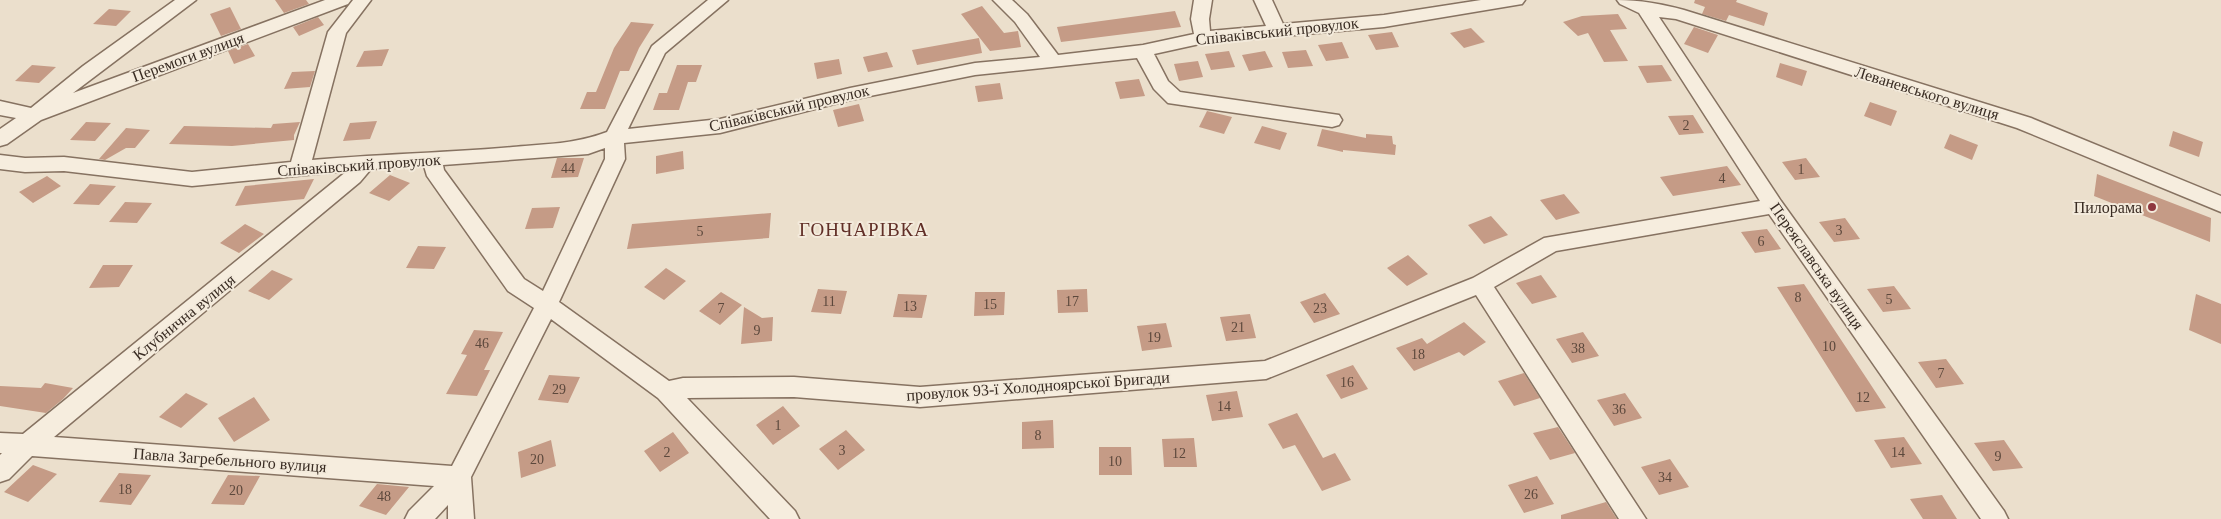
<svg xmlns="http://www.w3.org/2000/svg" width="2221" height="519" font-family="'Times New Roman',serif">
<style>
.building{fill:#c59b86}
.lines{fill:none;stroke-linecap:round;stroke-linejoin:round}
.minor-casing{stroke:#867261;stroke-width:3}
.minor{fill:#f6edde;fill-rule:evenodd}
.poi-dot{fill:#8f373f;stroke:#f3eadb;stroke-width:2}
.labels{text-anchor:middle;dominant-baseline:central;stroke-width:4;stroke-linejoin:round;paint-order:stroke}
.number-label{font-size:14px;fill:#5c483c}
.street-label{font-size:16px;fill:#392c23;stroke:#f3eadb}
.poi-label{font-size:16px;fill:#392c23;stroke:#f3eadb;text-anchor:end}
.quarter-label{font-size:19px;letter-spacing:1px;fill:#612f27;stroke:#f3eadb}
</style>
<rect width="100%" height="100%" fill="#ebdfcc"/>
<path class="building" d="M275 0H306L309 4 284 13Z
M1695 0H1737L1736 2 1768 13 1764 26 1729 15 1726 21 1702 14 1705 7 1694 3Z
M982 6 1004 33 1018 31 1021 47 990 51 961 14Z
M230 7 241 29 221 36 210 14Z
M109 9 131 11 116 26 93 24Z
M1175 11 1181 27 1061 42 1057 27Z
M1618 14 1627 29 1610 30 1628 61 1604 62 1588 33 1578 36 1563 22 1582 16Z
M318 17 324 25 299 36 293 27Z
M631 22 654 24 639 48 629 71H620L605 109H580L587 92H596L614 48Z
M1694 27 1718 35 1708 53 1684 44Z
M1471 28 1485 42 1464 48 1450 33Z
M1392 32 1399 47 1376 50 1368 35Z
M979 38 982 53 917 65 912 50Z
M1342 42 1349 58 1326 61 1318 45Z
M248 44 255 56 234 64 228 51Z
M389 49 382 66 356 67 364 51Z
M1306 50 1313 66 1288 68 1282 52Z
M1229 51 1235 67 1211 70 1205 54Z
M1265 51 1273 67 1249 71 1242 55Z
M887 52 893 67 868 72 863 57Z
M839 59 842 74 817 79 814 63Z
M1198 61 1203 77 1179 81 1174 64Z
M1780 63 1807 71 1802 86 1776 77Z
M32 65 56 67 39 83 15 81Z
M677 65H702L696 82H688L679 110H653L659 93H667Z
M1662 65 1672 81 1647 83 1638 66Z
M315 71 310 87 284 89 292 72Z
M1139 79 1145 96 1120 99 1115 82Z
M1000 83 1003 99 978 102 975 86Z
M1870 102 1897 111 1891 126 1864 116Z
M859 104 864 121 838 127 833 110Z
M1207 111 1232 117 1224 134 1199 127Z
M1693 115 1704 133 1679 135 1668 116Z
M377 121 370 139 343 141 350 123Z
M86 122 111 123 95 141 70 140Z
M300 122 294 135V140L232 146 169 144 184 126 271 128 273 124Z
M1262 126 1287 133 1280 150 1254 143Z
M126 128 150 130 135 148H126L105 160 99 159Z
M1322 129 1366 138V134L1392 136 1393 144 1396 145 1395 155 1343 150V152L1317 146Z
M2173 131 2203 142 2199 157 2169 146Z
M1950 134 1978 145 1972 160 1944 148Z
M683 151 684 169 656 174V156Z
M557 158H584L578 177 551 178Z
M1806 158 1820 177 1795 180 1782 162Z
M1727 166 1741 185 1673 196 1660 177Z
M2097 174 2211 218 2210 242 2094 196Z
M390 175 410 183 389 201 369 193Z
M47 176 61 186 33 203 19 192Z
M314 179 304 199 235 206 245 186Z
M90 184 116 186 99 205 73 204Z
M1564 194 1580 213 1556 220 1540 200Z
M125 202 152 203 137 223 109 222Z
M560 207 553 228 525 229 532 208Z
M771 213 769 238 627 249 632 224Z
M1491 216 1508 235 1484 244 1468 225Z
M1845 218 1860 239 1834 242 1819 222Z
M245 224 264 234 239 253 220 243Z
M1767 229 1781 249 1755 253 1741 232Z
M418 246 446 247 434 269 406 268Z
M1408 255 1428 274 1407 286 1387 268Z
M103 265H133L119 287 89 288Z
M666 268 686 281 664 300 644 287Z
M272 270 293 279 269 300 248 291Z
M1541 275 1557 297 1532 304 1516 283Z
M1804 284 1869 382 1886 408 1856 412 1777 287Z
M1894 286 1911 309 1883 312 1867 289Z
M818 289 847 291 841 314 811 312Z
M1087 289 1088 312 1058 313 1057 290Z
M721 292 742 305 720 325 699 311Z
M975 292H1005L1004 315 974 316Z
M1325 293 1340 314 1314 323 1300 302Z
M898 294 927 295 922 318 893 317Z
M2196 294 2221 304V344L2189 330Z
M744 307 762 318 773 317 772 341 741 344Z
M1250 314 1256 338 1226 341 1220 317Z
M1464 322 1486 342 1464 356 1459 352 1414 371 1396 348 1422 338 1427 344Z
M1166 323 1172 347 1142 351 1137 326Z
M474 330 503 332 484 370H490L477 396 446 394 467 355 461 354Z
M1583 332 1599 356 1572 363 1556 339Z
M1946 359 1964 384 1936 388 1918 362Z
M1353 365 1368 389 1341 399 1326 375Z
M1524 373 1540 398 1514 406 1498 381Z
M549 375 580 377 568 403 538 400Z
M45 383 73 388 63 399 46 413 0 406V386L41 388Z
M1237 391 1243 417 1212 421 1206 395Z
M186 393 208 404 181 428 159 417Z
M1625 393 1642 418 1614 426 1597 400Z
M254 397 270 420 234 442 218 418Z
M783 406 800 426 773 445 756 425Z
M1297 413 1323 458 1335 453 1351 480 1322 491 1295 445 1283 449 1268 424Z
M1053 420 1054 448 1022 449V422Z
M1558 427 1575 453 1550 460 1533 433Z
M846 430 865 450 838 470 819 449Z
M673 432 689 453 660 472 644 451Z
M1904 437 1922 464 1891 468 1874 440Z
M1194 438 1197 467H1164L1162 439Z
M551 440 556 466 521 478 518 452Z
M2004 440 2023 468 1993 471 1974 443Z
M1099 447H1131L1132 475H1099Z
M1670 459 1689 487 1659 495 1641 467Z
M33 465 57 474 28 502 4 492Z
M119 473 151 475 131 505 99 502Z
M228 475 260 476 244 505 211 504Z
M1537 476 1554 504 1524 513 1508 485Z
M377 484 409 487 386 515 359 506Z
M1942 495 1957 519H1923L1910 499Z
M1606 502 1617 519H1561V515Z"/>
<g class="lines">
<defs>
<path id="minor" d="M175 0H196L73 93 325 0H351L348 4 41 120 7 144 0 146V129L16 118 0 115V101L31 108 83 66Z
M353 0H371L346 33 312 160C379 154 446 153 513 147 545 144 576 144 607 132L652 46 708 0H728L665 53 628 129 720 119 850 88 975 63 1040 57 1015 22 993 0H1012L1027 14 1058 55 1143 45 1194 34 1191 19 1194 0H1212L1209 19 1210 31 1266 26 1254 0H1272L1283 24 1384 15 1481 0H1525L1522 4 1384 27 1204 43 1154 54 1168 81 1180 92 1339 115 1342 120 1339 125 1332 127 1168 103 1154 89 1137 58 975 75 850 100 720 133 624 143 625 159 559 302 669 381 683 378 794 377 920 387 1265 361 1473 278 1544 238 1760 201 1639 13 1620 4 1617 0C1640 0 1662 4 1684 10L2031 118 2221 196V212L2017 128 1676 19 1659 17 1781 201 2004 511 2008 519H1981L1769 214 1556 251 1494 287 1646 519H1619L1476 295 1266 379 920 407 794 397 687 398 795 511 799 519H770L658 398 551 319 471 477 474 519H448V505L435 519H405L409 511 434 486 32 456 9 479 0 482V455L2 453H0V433L23 434 347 171 192 186 64 171 25 172 0 169V155L25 158 64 157 192 172 291 162 328 32ZM605 148V159L543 291 524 279 444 170 443 165 588 154ZM424 166 427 176 508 291 534 308 452 466 54 437 360 182 371 169Z"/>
</defs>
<use href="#minor" class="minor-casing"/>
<use href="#minor" class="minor"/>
</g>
<circle class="poi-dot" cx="2152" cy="207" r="5"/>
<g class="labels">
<g class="number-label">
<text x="1686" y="125">2</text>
<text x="568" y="168">44</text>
<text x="1801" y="169">1</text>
<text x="1722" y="178">4</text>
<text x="1839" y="230">3</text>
<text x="700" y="231">5</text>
<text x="1761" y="241">6</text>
<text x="1798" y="297">8</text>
<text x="1889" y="299">5</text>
<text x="829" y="301">11</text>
<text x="1072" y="301">17</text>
<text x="990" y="304">15</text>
<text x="910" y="306">13</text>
<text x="721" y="308">7</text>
<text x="1320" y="308">23</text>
<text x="1238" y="327">21</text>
<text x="757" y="330">9</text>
<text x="1154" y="337">19</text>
<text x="482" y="343">46</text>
<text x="1829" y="346">10</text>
<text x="1578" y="348">38</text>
<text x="1418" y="354">18</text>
<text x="1941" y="373">7</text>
<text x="1347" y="382">16</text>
<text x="559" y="389">29</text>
<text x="1863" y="397">12</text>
<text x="1224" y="406">14</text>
<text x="1619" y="409">36</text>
<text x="778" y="425">1</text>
<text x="1038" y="435">8</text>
<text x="842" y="450">3</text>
<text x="667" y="452">2</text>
<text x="1898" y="452">14</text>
<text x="1179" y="453">12</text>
<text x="1998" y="456">9</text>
<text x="537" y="459">20</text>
<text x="1115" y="461">10</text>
<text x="1665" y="477">34</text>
<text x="125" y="489">18</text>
<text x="236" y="490">20</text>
<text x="1531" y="494">26</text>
<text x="384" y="496">48</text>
</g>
<g class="street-label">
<text transform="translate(1277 31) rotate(-6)">Співаківський провулок</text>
<text transform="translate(188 57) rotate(-20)">Перемоги вулиця</text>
<text transform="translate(1927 93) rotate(17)">Леваневського вулиця</text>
<text transform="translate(789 108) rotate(-13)">Співаківський провулок</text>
<text transform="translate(359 165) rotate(-4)">Співаківський провулок</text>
<text transform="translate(1817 266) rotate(55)">Переяславська вулиця</text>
<text transform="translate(184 317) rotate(-39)">Клубнична вулиця</text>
<text transform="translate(1038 386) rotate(-4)">провулок 93-ї Холодноярської Бригади</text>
<text transform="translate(230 460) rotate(4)">Павла Загребельного вулиця</text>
</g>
<g class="poi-label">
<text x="2142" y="207">Пилорама</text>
</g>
<g class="quarter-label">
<text x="864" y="229">ГОНЧАРІВКА</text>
</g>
</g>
</svg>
